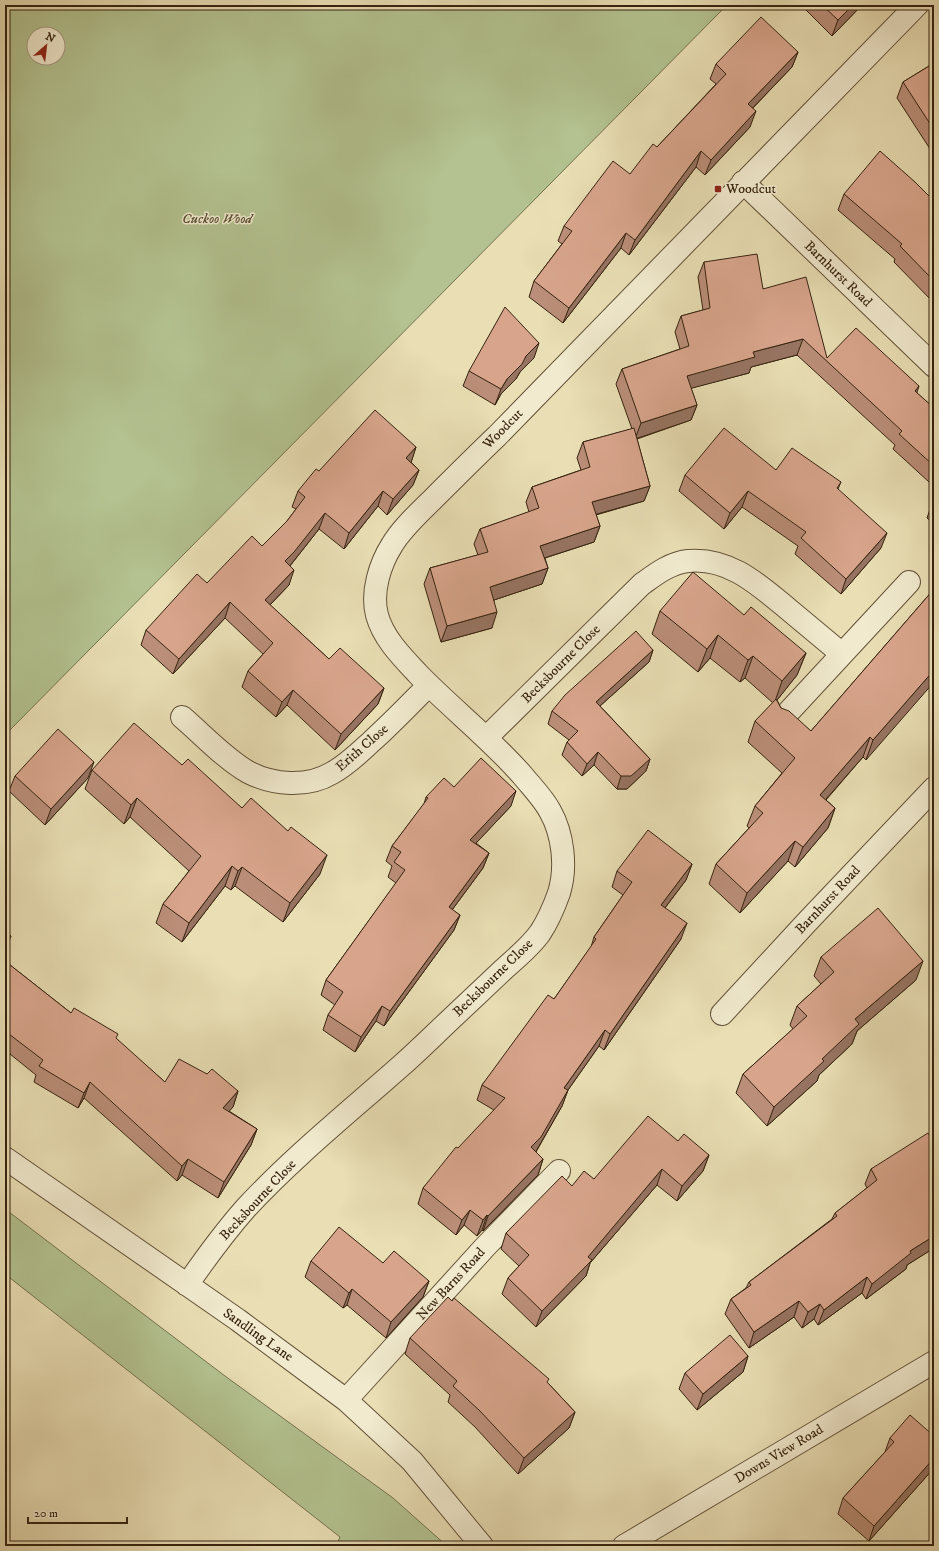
<svg xmlns="http://www.w3.org/2000/svg" width="939" height="1551" font-family="'IM FELL DW Pica',serif">
<style>
.green{fill:#b3c290;stroke:#747250;fill-rule:evenodd}
.lines{fill:none;stroke-linecap:round;stroke-linejoin:round}
.minor-casing{stroke:#635238;stroke-width:24}
.minor{stroke:#f1eace;stroke-width:22}
.wall{fill:#ba8e78;stroke:#36230f}
.shaded-wall{fill:#977462;stroke:#36230f}
.building{fill:#d8a58c;stroke:#36230f}
.poi-dot{fill:#8f2418;stroke:#f1eace;stroke-width:1.5}
.labels{text-anchor:middle;dominant-baseline:central;stroke-width:3;stroke-linejoin:round;paint-order:stroke}
.poi-label{font-size:14px;fill:#36230f;stroke:#f1eace;text-anchor:start}
.park-label{font-size:14px;font-style:italic;fill:#554b2f;stroke:#f1eace}
.street-label{font-size:14px;fill:#36230f;stroke:#f1eace}
</style>
<rect width="100%" height="100%" fill="#e9deb4"/>
<filter id="stains"><feTurbulence type="fractalNoise" baseFrequency=".005" numOctaves="4"/><feColorMatrix values="0 0 0 0 .2 0 0 0 0 .09 0 0 0 0 .02 0 0 0 .5 -.17"/></filter>
<radialGradient id="worn" r=".72"><stop offset=".6" stop-color="#630" stop-opacity="0"/><stop offset="1" stop-color="#630" stop-opacity=".3"/></radialGradient>
<path class="green" d="M5 5H727L5 735ZM34 34H58V58H34Z
M5 1209 225 1376 393 1498 447 1546H336L340 1537 10 1278 5 1277Z"/>
<g class="lines">
<defs>
<path id="minor" d="M743 182 934 366
M182 717C202 734 225 759 248 772 273 785 307 788 332 773 347 765 360 752 372 741 392 723 410 704 429 685
M782 719 909 582
M487 737 642 584C656 574 670 563 688 561 729 557 759 585 788 609 806 624 824 639 842 654
M722 1014 807 922 934 788
M5 1158 238 1320 346 1400 412 1461 482 1546
M187 1285C205 1259 224 1233 245 1209 293 1157 349 1112 402 1065 419 1050 435 1034 451 1019 469 1002 486 986 504 969 516 958 530 947 540 933 548 921 554 907 559 893 567 867 563 834 550 811 543 798 532 787 523 776 491 739 452 709 418 674 402 657 383 638 377 615 371 592 380 564 392 545 402 528 419 513 433 499 454 478 475 457 497 436L917 5
M346 1400 485 1247 559 1171
M624 1546 934 1362"/>
</defs>
<use href="#minor" class="minor-casing"/>
<use href="#minor" class="minor"/>
</g>
<path class="wall" d="M801 5H862L832 36Z
M798 52 792 67 753 108 750 127 705 175 696 167 629 255 621 248 563 323 529 297 534 281 562 244 558 241 564 226 630 174 657 147 716 84 710 79 716 64Z
M934 63V151L932 152 897 98 903 82Z
M844 194 934 201V303L894 262 895 259 838 210Z
M704 262 763 289 827 358 917 393 934 408V477L929 482 893 449 895 445 797 355 751 367 749 373 691 388 697 405 691 420 637 439 650 486 644 501 596 515 600 526 594 542 545 558 548 568 542 584 494 600 492 628 441 642 424 584 430 568 478 555 474 544 480 529 529 512 526 502 532 487 581 470 577 458 583 442 632 429 616 384 622 369 680 349 675 332 681 316 703 310 698 277Z
M534 358 520 372 516 379 501 394 495 405 463 386 469 371Z
M416 447 411 462 419 470 413 485 387 515 378 506 344 549 319 529 290 566 289 585 270 605 329 659 384 688 378 704 335 750 287 705 276 717 242 687 248 671 263 654 225 618 173 674 141 645 146 630 262 546 287 521 296 509 292 507 298 491 319 471Z
M776 470 841 482 838 489 881 548 841 594 795 554 798 546 742 507 724 529 679 491 685 475Z
M934 498V524L927 518Z
M934 589 866 760 863 757 826 800 835 808 828 828 795 867 788 861 740 913 709 884 716 864 749 828 747 826 755 806 782 773 748 742 755 721 773 703 745 678 740 682 710 658 698 672 652 634 660 611 744 615 806 653 797 675 777 700 781 708 811 731Z
M653 650 649 662 600 706 650 759 646 771 627 789H617L594 765 582 776 562 755 567 742 569 740 548 724 552 711Z
M182 765 242 808 320 874 283 922 235 886 231 890 225 886 182 942 156 923 163 904 189 871 130 817 124 824 85 789 92 770Z
M15 776 88 778 45 825 9 791Z
M454 787 511 806 476 843 489 853 483 868 452 910 460 915 454 930 384 1026 376 1021 355 1052 323 1030 328 1015 335 1005 321 995 326 980 396 883 388 877 392 866 386 861 392 846 424 804 426 797Z
M692 864 686 880 665 908 681 939 604 1050 599 1046 568 1090 562 1106 536 1152 543 1159 538 1175 483 1231 482 1230 477 1236 464 1225 456 1235 418 1204 423 1188 494 1110 477 1100 482 1085 554 999 591 947 594 937 623 895 612 887 617 871Z
M821 957 916 980 857 1031 852 1044 819 1075 817 1081 767 1126 736 1093 743 1074 793 1029 790 1025 797 1006 821 984 814 976Z
M5 961 71 1013 116 1039 165 1082 207 1074 238 1091 233 1107 229 1111 257 1129 251 1145 218 1198 182 1175 177 1181 84 1098 78 1108 34 1082 36 1075 5 1050Z
M678 1141 709 1155 703 1171 677 1201 657 1185 590 1263 586 1276 536 1327 502 1294 508 1278 519 1266 501 1249 506 1233 572 1186 594 1179Z
M934 1142V1248L907 1265 906 1269 866 1299 862 1293 818 1325 814 1319 802 1328 794 1317 749 1348 725 1314 731 1299 746 1288 749 1282 832 1219 835 1213 867 1188 865 1184 871 1169Z
M311 1261 383 1263 429 1281 423 1297 386 1338 347 1305 343 1308 305 1277Z
M410 1338 548 1383 575 1412 569 1428 518 1474 475 1427 448 1402 450 1395 405 1354Z
M748 1356 743 1372 697 1410 679 1389 685 1373Z
M934 1436V1468L869 1541 838 1514 843 1498 885 1452 890 1438Z"/>
<path class="shaded-wall" d="M853 5H862L832 36 838 20Z
M798 52 792 67 742 119 748 104Z
M756 111 750 127 705 175 711 160Z
M701 151 696 167 629 255 635 240Z
M626 233 621 248 563 323 569 308Z
M803 339 797 355 751 367 749 373 681 391 687 376 753 352Z
M539 343 534 358 520 372 516 379 501 394 495 405 501 389 507 379 526 356Z
M919 386 914 402 915 391Z
M697 405 691 420 635 439 641 423Z
M416 447 411 463 406 458Z
M934 469V477L929 482Z
M419 470 413 485 387 515 393 499Z
M650 486 644 501 586 517 592 502Z
M383 491 378 506 344 549 349 533Z
M748 491 742 507 724 529 730 513Z
M325 513 319 529 289 567 285 561Z
M600 526 594 542 535 561 540 546Z
M887 533 881 548 841 594 846 579Z
M548 568 542 584 485 603 490 587Z
M294 570 289 585 259 616 265 600Z
M230 602 225 618 173 674 179 659Z
M497 612 492 628 441 642 447 626Z
M718 635 710 658 698 672 707 649Z
M653 650 649 662 591 714 596 702Z
M806 653 797 675 774 704 782 681Z
M753 656 745 678 740 682 748 660Z
M934 670V682L866 760 873 740Z
M384 688 378 704 335 750 341 734Z
M293 690 287 705 276 717 282 702Z
M870 737 863 757 812 815 820 795Z
M598 752 594 765 582 776 587 764Z
M650 759 646 771 627 789H617L621 776Z
M94 762 88 778 45 825 51 809Z
M516 791 511 806 465 855 470 840Z
M137 798 130 817 124 824 131 805Z
M835 808 828 828 795 867 803 847Z
M795 841 788 861 740 913 747 893Z
M489 853 483 868 443 922 449 907Z
M327 855 320 874 283 922 290 903Z
M692 864 686 880 655 921 661 905Z
M232 866 225 886 182 942 189 923Z
M242 867 235 886 231 890 238 871Z
M460 915 454 930 384 1026 390 1011Z
M687 923 681 939 604 1050 610 1034Z
M11 936 5 952V943Z
M923 961 916 980 857 1031 852 1044 819 1075 817 1081 767 1126 774 1107 822 1059 855 1019Z
M382 1006 376 1021 355 1052 361 1037Z
M605 1030 599 1046 568 1090 562 1106 535 1153 531 1147 564 1088Z
M90 1082 84 1098 78 1108 84 1093Z
M238 1091 233 1107 218 1124 223 1108Z
M257 1129 251 1145 218 1198 224 1182Z
M709 1155 703 1171 677 1201 682 1186Z
M188 1159 182 1175 177 1181 182 1166Z
M543 1159 538 1175 483 1231 488 1216Z
M662 1169 657 1185 590 1263 586 1276 536 1327 542 1311Z
M470 1210 464 1225 456 1235 462 1220Z
M487 1215 482 1230 477 1236 483 1220Z
M934 1236V1248L907 1265 906 1269 866 1299 872 1284 910 1251Z
M867 1277 862 1293 818 1325 824 1310Z
M429 1281 423 1297 386 1338 391 1322Z
M352 1289 347 1305 343 1308 349 1293Z
M799 1301 794 1317 749 1348 754 1332Z
M820 1304 814 1319 802 1328 808 1312Z
M748 1356 743 1372 697 1410 703 1394Z
M575 1412 569 1428 518 1474 524 1458Z
M934 1458V1468L869 1541 874 1526Z"/>
<path class="building" d="M822 5H853L838 20Z
M761 17 798 52 748 104 756 111 711 160 701 151 635 240 626 233 569 308 534 281 572 231 564 226 613 161 630 174 653 144 657 147 726 74 716 64Z
M934 63V130L903 82Z
M880 151 915 182 934 201V281L900 246 902 244 844 194Z
M757 254 763 289 806 277 827 358 856 328 919 386 915 391 934 408V466L899 434 902 431 803 339 753 352 755 357 687 376 697 405 641 423 622 369 689 346 681 316 710 308 704 262Z
M505 307 539 343 526 356 522 364 507 379 501 389 469 371Z
M375 410 416 447 406 458 419 470 393 499 383 491 349 533 325 513 294 552 285 561 294 570 265 600 329 659 340 648 384 688 341 734 293 690 282 702 248 671 273 643 230 602 179 659 146 630 197 574 207 583 252 536 262 546 287 521 305 497 298 491 316 469 319 471Z
M634 428 650 486 592 502 600 526 540 546 548 568 490 587 497 612 447 626 430 568 488 552 480 529 539 508 532 487 590 467 583 442Z
M724 428 776 470 792 448 841 482 837 488 887 533 846 579 801 538 806 532 748 491 730 513 685 475Z
M693 572 744 615 751 607 806 653 782 681 753 656 748 660 718 635 707 649 660 611Z
M934 589V670L873 740 870 737 820 795 835 808 803 847 795 841 747 893 716 864 763 813 755 806 795 758 755 721 776 699 781 708 789 711 811 731Z
M636 631 653 650 596 702 650 759 631 776H621L598 752 587 764 567 742 578 731 552 711 565 695Z
M134 723 182 765 188 759 242 808 251 798 288 831 291 827 327 855 290 903 242 867 238 871 232 866 189 923 163 904 201 856 137 798 131 805 92 770Z
M58 729 94 762 51 809 15 776Z
M481 758 516 791 470 840 489 853 449 907 460 915 390 1011 382 1006 361 1037 328 1015 343 992 326 980 405 870 394 862 401 852 392 846 428 798 426 797 444 778 454 787Z
M648 830 692 864 661 905 687 923 610 1034 605 1030 564 1088 568 1090 541 1137 531 1147 543 1159 488 1216 487 1215 483 1220 470 1210 462 1220 423 1188 456 1147 458 1148 505 1098 482 1085 548 995 554 999 596 939 594 937 632 882 617 871Z
M878 908 923 961 855 1019 859 1024 822 1059 824 1061 774 1107 743 1074 807 1016 797 1006 834 972 821 957Z
M5 931 11 936 5 943Z
M5 961 71 1013 74 1008 118 1034 116 1038 165 1082 179 1059 207 1074 212 1069 238 1091 223 1108 257 1129 224 1182 188 1159 182 1166 90 1082 84 1093 39 1066 43 1060 5 1031Z
M648 1116 678 1141 684 1134 709 1155 682 1186 662 1169 588 1257 592 1260 542 1311 508 1278 529 1255 506 1233 562 1176 572 1186 584 1171 594 1179Z
M928 1133 934 1142V1236L910 1251 911 1253 872 1284 867 1277 824 1310 820 1304 808 1312 799 1301 754 1332 731 1299 751 1285 749 1282 837 1216 835 1213 877 1180 871 1169Z
M339 1227 383 1263 394 1251 429 1281 391 1322 352 1289 349 1293 311 1261Z
M448 1297 452 1301 454 1298 549 1379 547 1382 575 1412 524 1458 480 1411 453 1386 457 1381 410 1338Z
M730 1335 748 1356 703 1394 685 1373Z
M910 1415 934 1436V1458L874 1526 843 1498 894 1442 890 1438Z"/>
<rect class="poi-dot" x="714" y="185" width="8" height="8" rx="2"/>
<g class="labels">
<g class="poi-label">
<text x="726" y="189">Woodcut</text>
</g>
<g class="park-label">
<text x="217" y="219">Cuckoo Wood</text>
</g>
<g class="street-label">
<text transform="translate(838 274) rotate(44)">Barnhurst Road</text>
<text transform="translate(503 429) rotate(-45)">Woodcut</text>
<text transform="translate(561 664) rotate(-45)">Becksbourne Close</text>
<text transform="translate(362 748) rotate(-41)">Erith Close</text>
<text transform="translate(828 900) rotate(-47)">Barnhurst Road</text>
<text transform="translate(493 978) rotate(-44)">Becksbourne Close</text>
<text transform="translate(258 1200) rotate(-47)">Becksbourne Close</text>
<text transform="translate(451 1284) rotate(-47)">New Barns Road</text>
<text transform="translate(258 1335) rotate(35)">Sandling Lane</text>
<text transform="translate(779 1454) rotate(-31)">Downs View Road</text>
</g>
</g>
<rect width="939" height="1551" fill="none" stroke="#e9deb4" stroke-width="20"/>
<rect x="6" y="6" width="927" height="1539" fill="none" stroke="#36230f" stroke-width="2"/>
<rect x="10" y="10" width="919" height="1531" fill="none" stroke="#36230f"/>
<g transform="translate(46 46) rotate(28)"><circle r="19" fill="#f1eace" stroke="#a69a82"/>
<path d="M0-3L7 15L0 10L-7 15Z" fill="#8f2418"/>
<text y="-6" font-size="11" font-weight="bold" text-anchor="middle" fill="#36230f">N</text>
</g>
<path d="M28 1517v6h99v-6" fill="none" stroke="#36230f" stroke-width="2"/>
<text x="34" y="1517" font-size="12" fill="#36230f" stroke="#f1eace" stroke-width="3" paint-order="stroke">20 m</text>
<rect width="100%" height="100%" filter="url(#stains)"/>
<rect width="100%" height="100%" fill="url(#worn)"/>
</svg>
